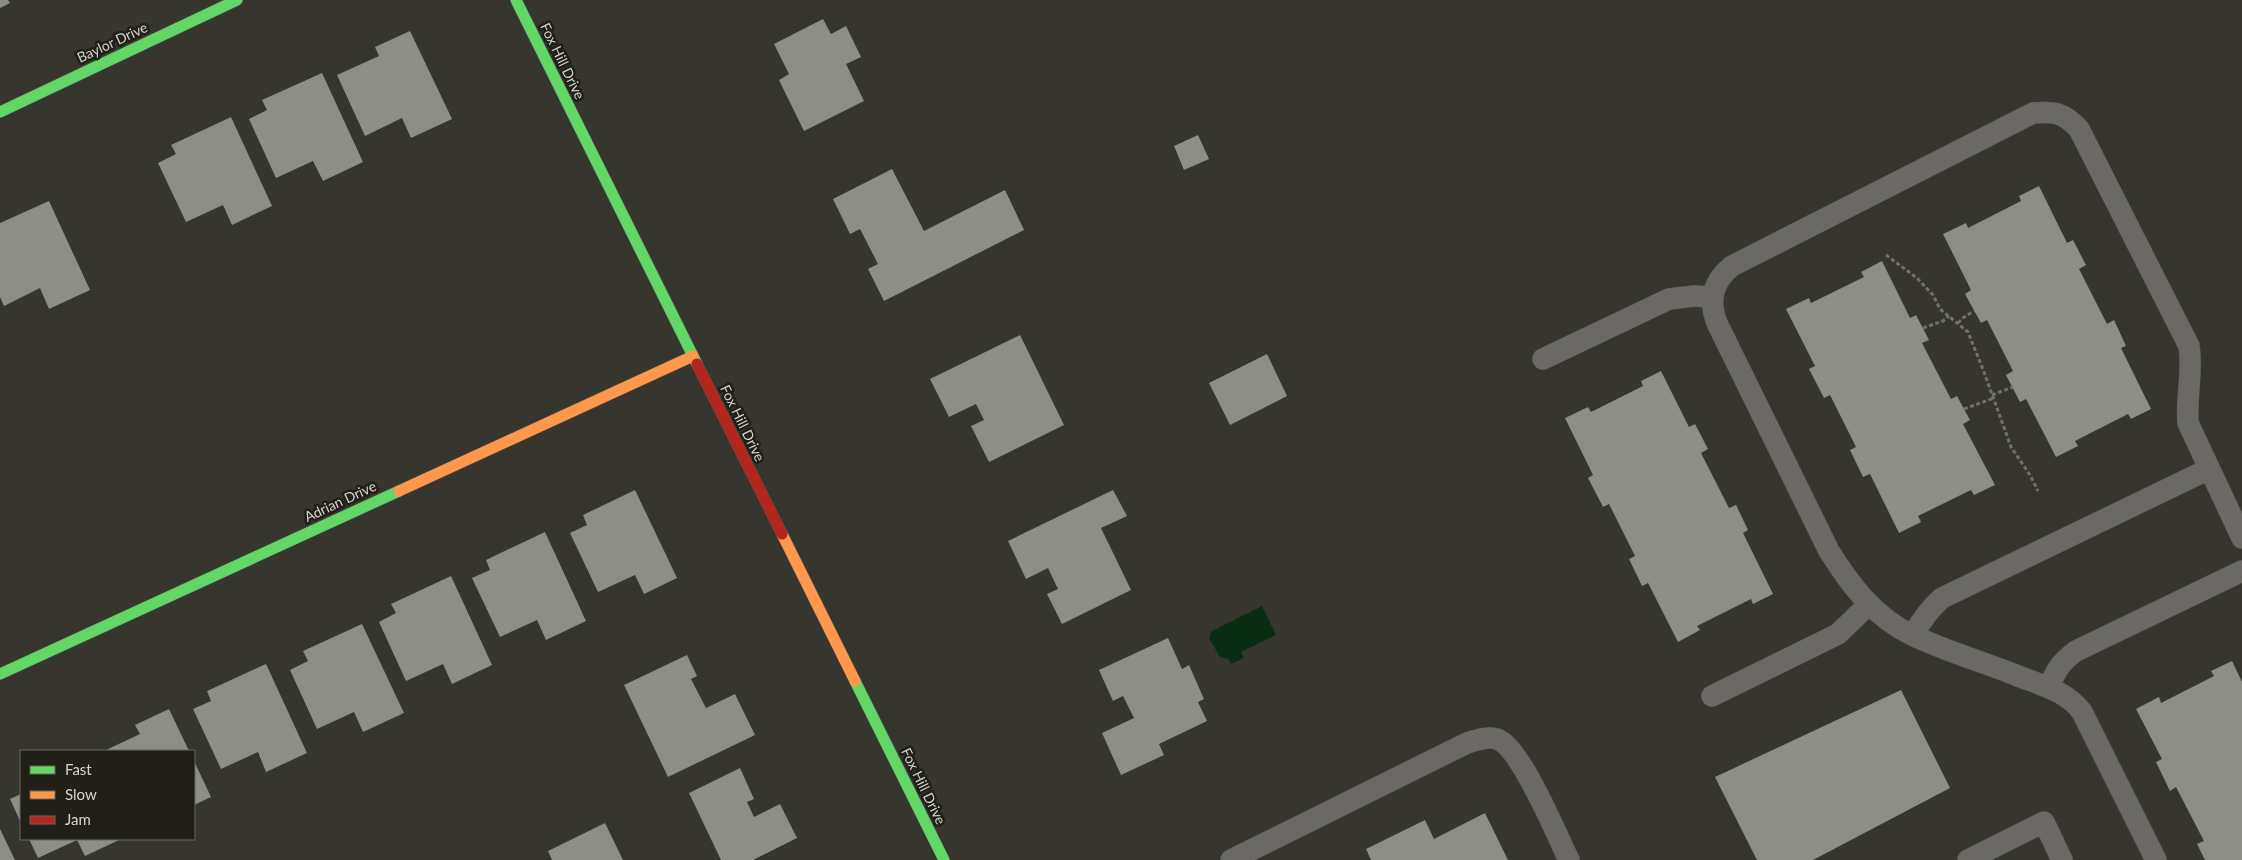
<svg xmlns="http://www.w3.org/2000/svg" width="2242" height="860" font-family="Lato,sans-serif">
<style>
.water{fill:#092d12}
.building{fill:#8c8e87}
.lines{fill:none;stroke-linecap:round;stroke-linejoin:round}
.lane-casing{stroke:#52524b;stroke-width:22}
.fast-casing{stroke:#52524b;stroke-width:12}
.slow-casing{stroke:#52524b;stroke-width:12}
.jam-casing{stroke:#52524b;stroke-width:12}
.path{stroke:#71706c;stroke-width:3;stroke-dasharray:4 2.5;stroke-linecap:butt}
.lane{stroke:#6a6965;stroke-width:21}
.fast{stroke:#63d668;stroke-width:11}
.slow{stroke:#ff974d;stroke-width:11}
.jam{stroke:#b3261e;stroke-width:11}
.labels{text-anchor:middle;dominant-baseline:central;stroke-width:5;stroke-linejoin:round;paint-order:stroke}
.street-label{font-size:14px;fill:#d5d5cd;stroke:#202019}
</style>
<rect width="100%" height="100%" fill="#36362e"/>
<path class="water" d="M1262 606 1276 635 1241 652 1244 658 1231 664 1228 659 1220 657 1209 638 1212 631Z"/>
<path class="building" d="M0 0H8L10 3 0 8Z
M823 19 831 34 846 26 861 57 846 64 864 101 804 131 779 80 789 74 774 44Z
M410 31 452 119 411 138 402 118 365 136 337 75 379 56 375 47Z
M322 73 363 162 323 181 313 161 276 178 249 119 267 110 262 100Z
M231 117 272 206 232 225 223 205 186 222 158 163 176 154 171 145Z
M1198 135 1209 159 1184 170 1174 146Z
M892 169 924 231 1005 190 1024 230 884 301 868 269 878 264 860 229 850 234 833 199Z
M2039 186 2067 243 2073 240 2086 265 2079 269 2107 324 2114 320 2126 346 2121 348 2151 409 2131 419 2128 414 2075 441 2078 446 2056 457 2026 399 2020 402 2006 375 2013 371 1987 320 1981 323 1965 294 1971 290 1943 234 1966 223 1968 228 2021 201 2019 196Z
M49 201 90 290 49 309 40 288 4 306 0 297V223Z
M1882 261 1910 318 1916 315 1929 340 1922 343 1951 399 1957 396 1970 420 1963 424 1995 485 1974 495 1971 490 1918 516 1921 522 1899 533 1870 474 1863 477 1850 450 1856 447 1830 395 1824 398 1809 369 1815 366 1786 309 1809 298 1811 303 1864 277 1861 272Z
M1020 335 1064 425 989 462 971 426 984 420 976 404 949 417 930 379Z
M1267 354 1287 396 1230 425 1209 383Z
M1661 371 1689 427 1695 424 1708 449 1701 453 1729 508 1736 505 1748 530 1743 533 1773 594 1753 604 1751 599 1697 626 1700 630 1678 642 1648 583 1642 586 1629 559 1635 556 1609 504 1603 507 1588 478 1593 475 1565 418 1588 407 1591 412 1643 386 1641 381Z
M635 490 677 578 644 594 635 575 598 592 570 533 587 525 583 515Z
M1113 490 1127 516 1101 528 1131 590 1062 624 1047 594 1058 589 1048 568 1026 579 1008 541Z
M545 532 586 621 546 640 537 620 500 637 472 578 490 570 486 560Z
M451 576 492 665 452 684 443 664 406 681 379 622 396 613 391 604Z
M362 624 404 713 363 732 354 712 317 729 290 670 308 661 303 651Z
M1168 638 1182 669 1189 665 1204 699 1198 702 1207 721 1159 744 1164 755 1121 775 1102 733 1134 718 1123 696 1113 701 1099 670Z
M687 655 697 676 691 679 706 708 735 694 755 735 668 777 624 685Z
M2232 661 2242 682V860H2205L2197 844 2204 841 2176 787 2170 791 2156 762 2162 759 2136 709 2159 697 2161 703 2214 676 2211 671Z
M266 664 307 753 266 772 258 752 221 769 193 709 211 701 207 691Z
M1901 690 1950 788 1813 860H1757L1715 777Z
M169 709 189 751H104L140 734 135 725Z
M194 761 211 797 194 805Z
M740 768 754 799 747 802 754 817 780 804 797 838 753 860H721L689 793Z
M21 794V823L10 799Z
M1485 813 1508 860H1371L1366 849 1425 820 1434 839Z
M605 823 623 860H552L548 851Z
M0 829 15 860H0Z
M29 839H118L119 840 85 856 77 840 38 858Z"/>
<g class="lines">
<defs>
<path id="lane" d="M1543 359 1669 299 1694 296 1712 297
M1913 635C1921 621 1929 609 1942 598L2209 469
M2049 688C2055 671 2061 662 2076 651L2242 571
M1712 696 1838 634 1868 605
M1231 860 1467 743C1477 740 1488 736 1497 739 1521 747 1557 836 1569 860
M1968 860 2044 822 2062 860
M2156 860 2082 712C2066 690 2037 684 2013 674 1980 661 1946 651 1914 636 1875 618 1851 586 1829 551L1717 323C1708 300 1713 281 1732 266L2033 113C2055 111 2064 113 2079 129L2189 346C2193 372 2186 397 2188 423L2242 538"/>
<path id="fast" d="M516 0 697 364
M0 112 237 0
M0 674 399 491
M855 681 944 860"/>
<path id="slow" d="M399 491 693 356
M782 534 855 681"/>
<path id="jam" d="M697 364 782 534"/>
</defs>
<use href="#lane" class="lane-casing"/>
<use href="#fast" class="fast-casing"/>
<use href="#slow" class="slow-casing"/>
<use href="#jam" class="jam-casing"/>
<path class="path" d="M1886 255 1917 278 1933 295 1940 309 1968 332 1984 372 2011 447 2030 475 2038 491
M1958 323 1964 317 1974 311
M1923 328 1943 321 1949 316
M1992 395 2013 387
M1964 409 1994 398"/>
<use href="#lane" class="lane"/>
<use href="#fast" class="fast"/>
<use href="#slow" class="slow"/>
<use href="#jam" class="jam"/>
</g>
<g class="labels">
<g class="street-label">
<text transform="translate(112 42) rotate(-25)">Baylor Drive</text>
<text transform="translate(563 61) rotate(64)">Fox Hill Drive</text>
<text transform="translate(743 423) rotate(64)">Fox Hill Drive</text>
<text transform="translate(340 501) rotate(-25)">Adrian Drive</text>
<text transform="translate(924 786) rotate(64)">Fox Hill Drive</text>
</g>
</g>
<rect x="20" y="750" width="175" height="90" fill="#202019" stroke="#686861"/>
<rect x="30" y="766" width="25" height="8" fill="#63d668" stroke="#686861"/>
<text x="65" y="775" font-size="15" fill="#d5d5cd">Fast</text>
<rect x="30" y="791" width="25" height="8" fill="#ff974d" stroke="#686861"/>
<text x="65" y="800" font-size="15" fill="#d5d5cd">Slow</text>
<rect x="30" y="816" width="25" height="8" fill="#b3261e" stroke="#686861"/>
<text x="65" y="825" font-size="15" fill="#d5d5cd">Jam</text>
</svg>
